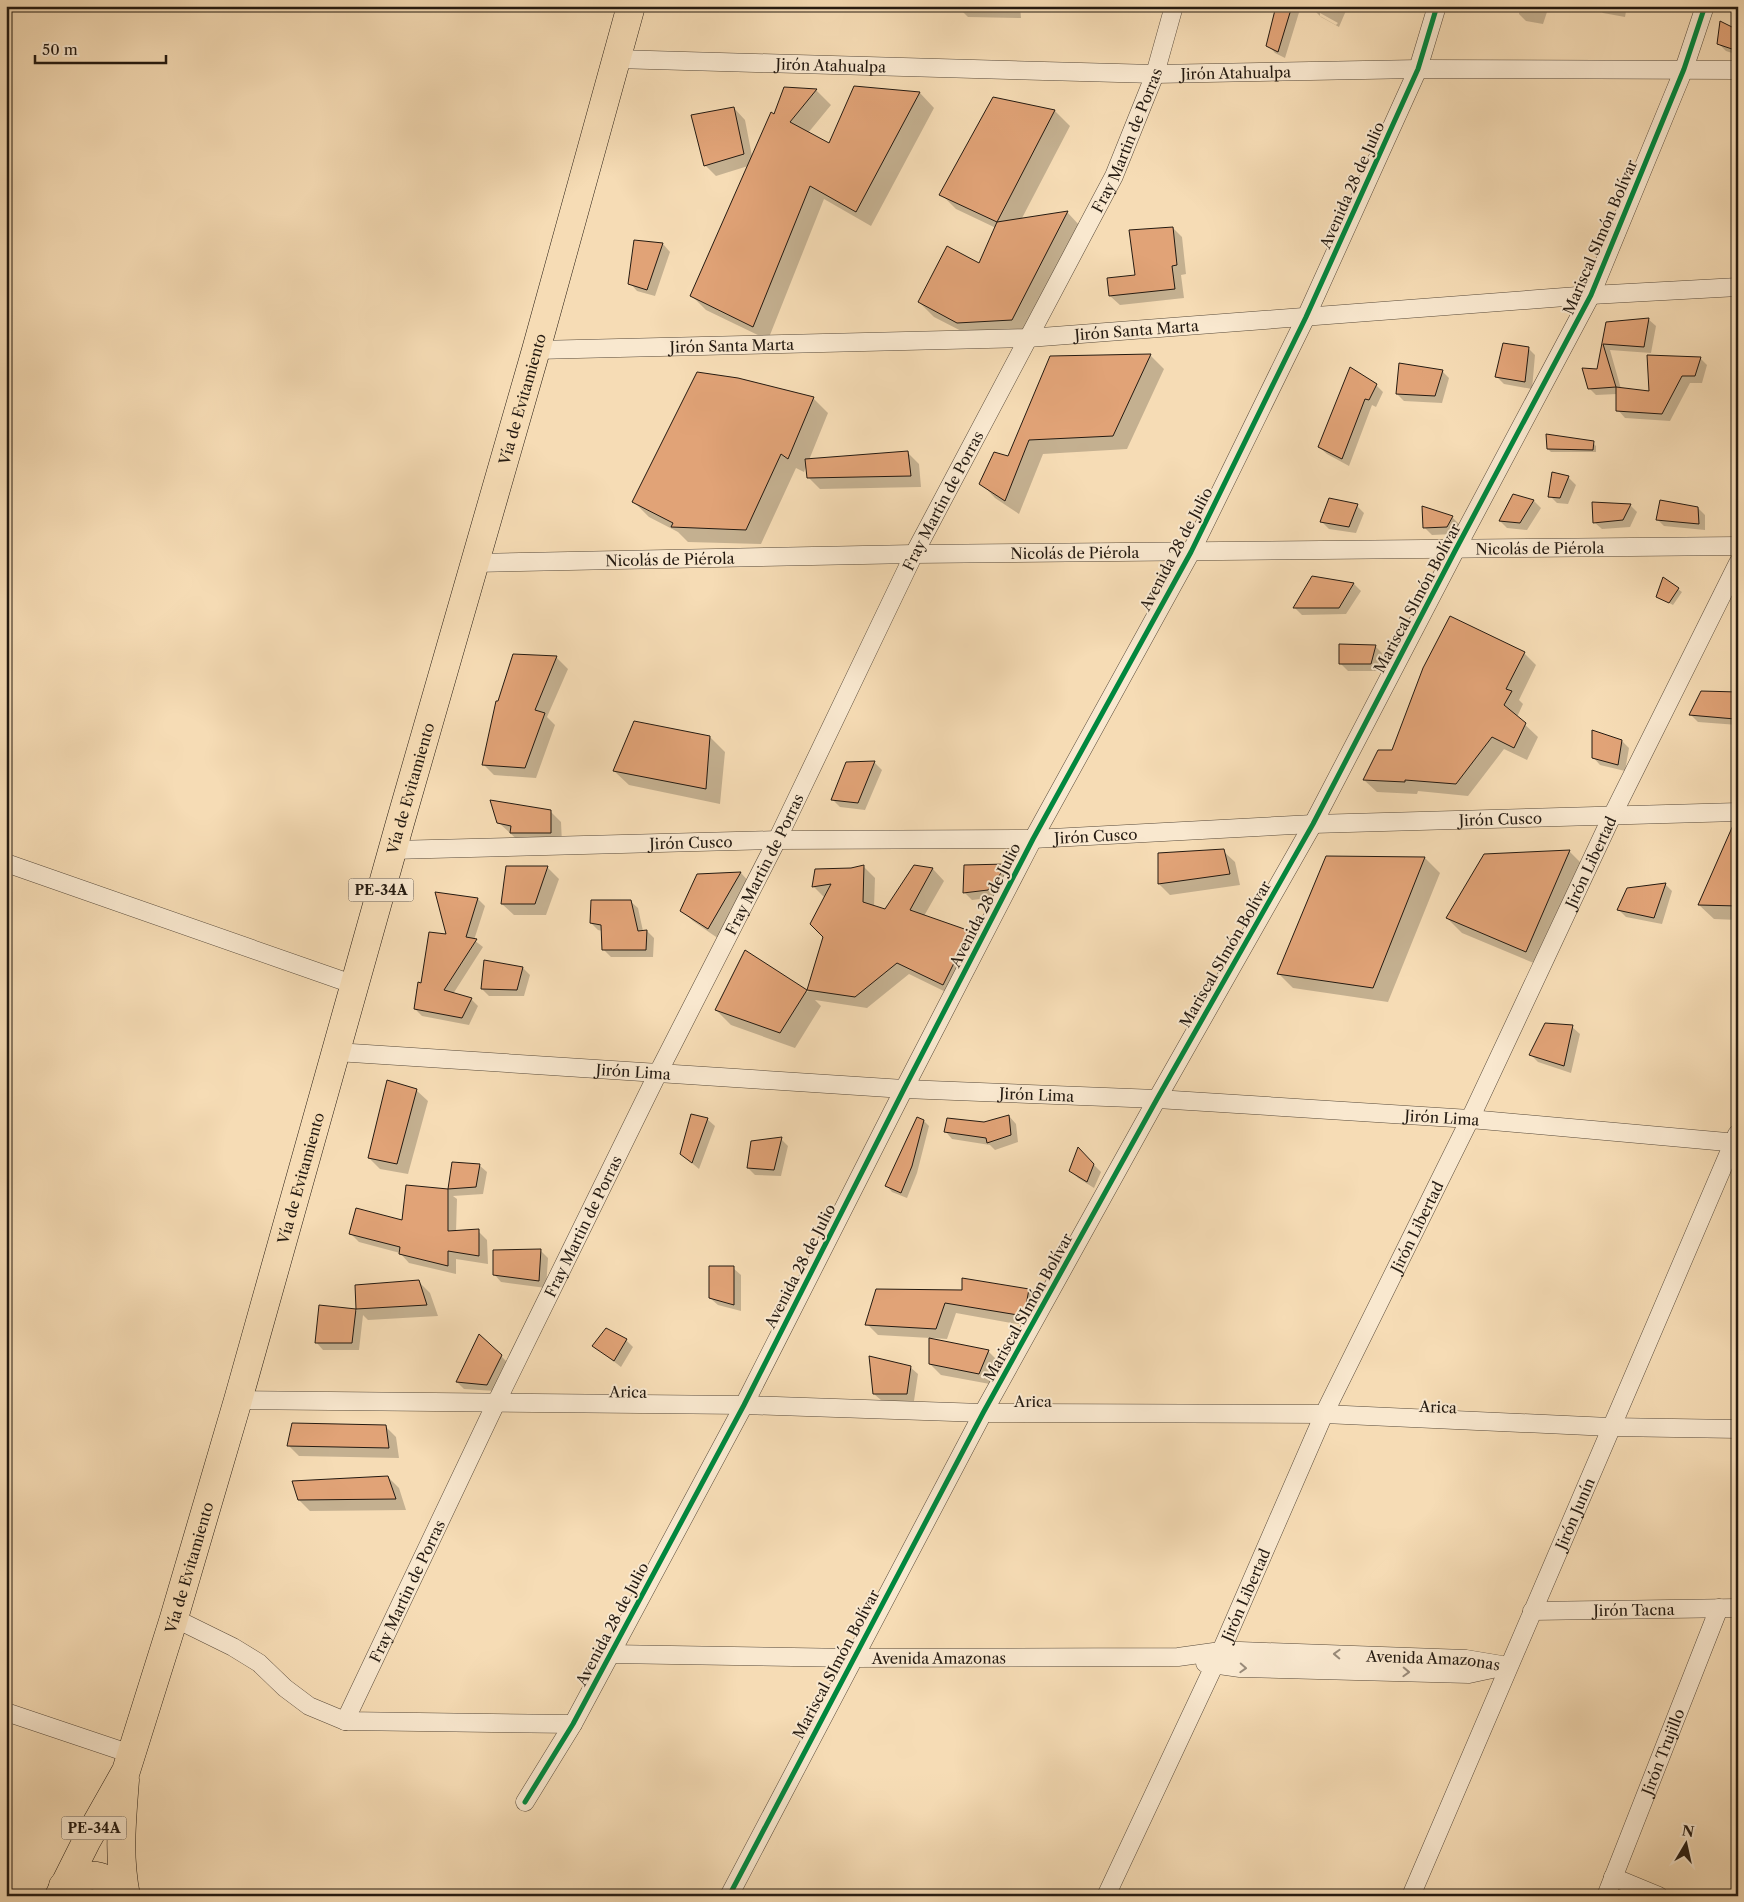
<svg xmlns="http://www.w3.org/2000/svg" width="1744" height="1902" font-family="'Libre Caslon Text',serif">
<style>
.shadow{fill:#0003;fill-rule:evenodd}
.building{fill:#e1a377;stroke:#241a11}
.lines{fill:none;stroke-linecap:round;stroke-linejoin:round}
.minor-casing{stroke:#584a3a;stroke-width:19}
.trunk-casing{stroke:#241a11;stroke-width:29}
.minor{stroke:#f9e8cf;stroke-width:18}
.trunk{stroke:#f6dcb5;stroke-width:28}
.cycleway-casing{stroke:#f9e8cf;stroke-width:8}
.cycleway{stroke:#00873e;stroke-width:5}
.oneway{stroke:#998b7a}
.labels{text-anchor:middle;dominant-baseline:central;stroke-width:4;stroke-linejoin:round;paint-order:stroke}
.shield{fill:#f9e8cf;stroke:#64584a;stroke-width:1}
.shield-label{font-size:14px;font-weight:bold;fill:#241a11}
.street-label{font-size:15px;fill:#241a11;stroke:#f9e8cf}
</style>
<rect width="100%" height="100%" fill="#f6dcb5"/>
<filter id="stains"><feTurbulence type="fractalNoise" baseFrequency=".004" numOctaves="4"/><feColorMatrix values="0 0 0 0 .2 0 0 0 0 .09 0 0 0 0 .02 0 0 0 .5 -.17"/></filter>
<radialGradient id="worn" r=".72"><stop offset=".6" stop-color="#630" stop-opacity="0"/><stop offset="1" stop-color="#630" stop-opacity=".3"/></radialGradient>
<path class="shadow" d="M957 6H1020L1021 18 968 17Z
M1278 6H1301L1285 58 1275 53 1268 45Z
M1315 6H1348L1339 27 1321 17 1314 10ZM1320 13 1338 23 1336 25 1320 16Z
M1520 6H1549L1543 24 1526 21 1519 14Z
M1596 6H1627L1625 17 1603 13Z
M1738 25V55L1726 51 1719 44 1735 30Z
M784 88 816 90 831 105 808 133 830 145 855 88 920 93 934 108 871 226 824 199 768 340 706 310 691 295 748 166 716 176 705 165 734 108 745 120 752 156 775 115Z
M993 98 1055 111 1070 126 1021 220 1067 212 1081 227 1027 334 973 337 934 317 919 302 979 265 996 228 956 209 941 194Z
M1173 228 1182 237 1186 274 1181 275 1184 298 1120 305 1110 296 1136 276Z
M635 241 663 244 670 252 655 296 637 291 630 283Z
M1648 319 1656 326 1651 353 1610 350 1621 389 1651 392 1700 358 1707 365 1702 383H1690L1670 421 1625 418 1618 410 1617 394 1596 395 1589 388 1598 370 1607 323Z
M1528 348 1535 355 1532 389 1504 384 1497 377Z
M1150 355 1164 369 1127 449 1043 454 1019 514 995 498 981 483 1008 458 1050 358Z
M1442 371 1449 378 1442 403 1404 401 1397 394Z
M1376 385 1383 392 1376 407 1372 405 1349 466 1327 454 1319 447Z
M813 398 828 413 809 460 908 453 919 464 921 487 820 489 809 478 807 464 804 472 796 468 761 544 688 542 678 532 649 517 634 502Z
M1593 443 1596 446V452H1551L1548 449Z
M1553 474 1569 478 1576 485 1568 504 1557 503 1550 496Z
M1514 496 1534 501 1541 508 1527 530 1507 528 1500 521Z
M1630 505 1637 512 1630 527 1602 529 1594 522Z
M1357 506 1364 513 1356 533 1329 529 1322 522Z
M1698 508 1705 515V530L1664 526 1657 519Z
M1452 517 1459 524 1454 534 1432 535 1425 528Z
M1312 578 1354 584 1361 591 1346 614 1302 615 1295 608Z
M1664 579 1682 592 1673 605 1658 597Z
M1375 646 1382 653 1378 671H1348L1340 663Z
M1524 653 1536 665 1519 700 1523 704 1517 717 1538 737 1527 760 1504 749 1468 796 1418 791 1417 794 1377 792 1364 780 1379 751 1393 752Z
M514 656 557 658 568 669 547 717 555 725 536 778 494 775 483 764Z
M1738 694V725L1698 722 1691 715Z
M710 737 725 752 720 804 629 785 614 771Z
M1622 741 1629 748 1625 771 1600 765 1593 757Z
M847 763H875L882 770 865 810 840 807 833 800Z
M550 811 561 822 562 843 522 844 498 822Z
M1738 835V920L1714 919 1699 905Z
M1223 851 1235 862 1240 885 1170 895 1159 884Z
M1569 851 1584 866 1541 966 1462 933 1447 918Z
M1326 858H1425L1440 873 1388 1002 1293 988 1278 973Z
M1007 866 1014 873 995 897 972 900 965 893V867Z
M864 867 875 878 874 907 886 910 915 867 933 869 944 881 924 916 969 932 980 944 954 996 909 974 867 1008 815 1000 821 1006 795 1048 731 1025 716 1010 746 951 808 992 824 937 825 898 813 886 851 869Z
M507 868H548L559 879 546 915H514L502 904Z
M741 873 751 884 719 939 693 921 682 910 698 875Z
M1665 884 1672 891 1662 924 1626 917 1619 910Z
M478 899 485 906 474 940 483 947 453 994 471 999 478 1006 469 1025 422 1016 415 1009 422 985 447 936Z
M630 901 638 908 643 931H647L654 938 653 957H611L604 950 602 931 598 930 591 923Z
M523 968 530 975 524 996H489L482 989Z
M1572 1027 1580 1034 1571 1073 1538 1062 1531 1055Z
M416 1090 428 1101 408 1174 380 1169 369 1158Z
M1009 1116 1016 1124 1018 1142 995 1150 990 1145 952 1139 945 1131Z
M707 1119 715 1126 699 1169 681 1154Z
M924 1121 929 1126 917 1173 907 1198 892 1192 887 1186Z
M781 1139 788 1146 781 1176 755 1175 748 1168Z
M1078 1149 1101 1172 1094 1188 1078 1178 1071 1171Z
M453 1163 479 1165 487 1172 483 1194 453 1196 457 1199 456 1232 478 1231 487 1240 488 1264 456 1259V1274L409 1263 400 1253 359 1242 350 1233 403 1222 407 1186 449 1190Z
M541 1251 548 1258 546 1288 501 1282 494 1274Z
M733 1268 741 1275V1311L718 1305 710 1298Z
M419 1282 430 1293 438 1316 368 1320 363 1315 359 1350H323L316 1342 320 1306 357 1311 356 1286Z
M1028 1290 1040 1301 1034 1327 956 1313 947 1339 931 1338V1340L989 1352 1000 1363 990 1384 941 1375 930 1364V1338L878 1335 867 1324 877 1291Z
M626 1340 633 1347 621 1367 594 1346Z
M501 1356 508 1363 495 1391 464 1389 457 1382Z
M910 1367 918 1374 914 1401H882L874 1394Z
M386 1427 396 1437 399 1458 299 1456 288 1445Z
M388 1477 399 1488 406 1510 310 1511 299 1500Z"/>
<path class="building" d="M1276 6H1292L1278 52 1266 46Z
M1720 21 1738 30V51L1717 44Z
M854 86 920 92 856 212 810 186 753 327 690 296 771 112 774 114 784 87 817 89 790 122 829 143Z
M993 97 1055 110 997 222 939 195Z
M734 107 744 154 704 166 691 115Z
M1068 211 1012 320 957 323 918 302 947 246 979 263 997 222Z
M1173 227 1177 265 1172 266 1175 289 1109 296 1107 278 1135 275 1129 230Z
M634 240 663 243 647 290 628 284Z
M1649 318 1644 347 1603 344 1616 387 1588 389 1582 368 1597 369 1606 322Z
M1503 343 1529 347 1525 382 1495 377Z
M1151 354 1113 436 1029 440 1005 501 979 484 994 452 1008 456 1050 356Z
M1647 355 1701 357 1695 376H1682L1662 414 1616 411V387L1649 391Z
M1399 363 1443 370 1435 396 1396 394Z
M1350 367 1377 384 1369 400 1365 399 1342 459 1318 447Z
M697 372 738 378 814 397 788 459 781 454 746 530 671 527 673 523 632 502Z
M1546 434 1594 441 1593 450 1547 449Z
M908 451 911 476 807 478 805 459Z
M1552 472 1569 476 1560 498 1548 497Z
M1513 494 1534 500 1520 523 1499 521Z
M1329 498 1358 504 1349 527 1320 522Z
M1660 500 1698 507 1699 524 1656 520Z
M1592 502 1631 504 1623 520 1593 523Z
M1422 506 1453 516 1447 527 1423 528Z
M1312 576 1354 583 1339 608H1293Z
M1663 577 1679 588 1669 603 1656 597Z
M1450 616 1525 652 1506 689 1512 691 1504 705 1526 723 1514 748 1492 737 1456 784 1405 780V782L1363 780 1378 750H1392L1423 668Z
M1339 644 1376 645 1371 664H1339Z
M513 654 557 656 535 710 545 713 525 768 482 765 496 701H498Z
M1701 691 1738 692 1735 719 1689 715Z
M634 721 710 736 706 789 613 771Z
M1592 730 1622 740 1618 765 1592 758Z
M875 761 858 803 831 800 846 762Z
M490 800 551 810V833H510L511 826 497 823Z
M1734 823H1738V906L1698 905Z
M1224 849 1230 874 1158 884V853Z
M1570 850 1526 952 1446 918 1484 854Z
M1326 856 1425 857 1373 988 1277 974Z
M1008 864 988 890 963 893 964 865Z
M864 865 863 902 885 909 914 865 933 868 910 910 970 931 943 985 897 963 855 997 807 990 823 937 810 924 831 884 812 887 815 869 851 868Z
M506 866H548L535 904H501Z
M741 872 708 929 680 911 697 874Z
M1666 883 1654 918 1617 910 1627 888Z
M435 892 478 898 466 937 477 939 444 990 472 998 462 1018 414 1009 418 982 421 983 429 932 446 934Z
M591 900H631L638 931 647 930 646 950H602L601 925 590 923Z
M745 950 807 990 780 1033 715 1010Z
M484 960 523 967 517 990 481 989Z
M1545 1023 1573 1025 1564 1066 1529 1055Z
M387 1080 417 1089 397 1164 368 1158Z
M691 1114 708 1118 692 1163 680 1154Z
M1009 1115 1011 1135 987 1143 986 1138 944 1132 947 1118 984 1122Z
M917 1117 924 1120 912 1166 901 1193 885 1186Z
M782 1137 774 1170 747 1168 751 1141Z
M1078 1147 1094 1164 1087 1182 1069 1171Z
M452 1162 480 1164 476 1187 448 1189Z
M406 1185 448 1189V1231L479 1229V1256L448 1251V1266L399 1254 400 1247 349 1234 356 1208 402 1220Z
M541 1249 539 1281 493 1275V1250Z
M709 1266H734V1305L709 1298Z
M962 1278 1029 1289 1024 1316 945 1303 936 1329 865 1325 876 1289 962 1290Z
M419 1280 427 1305 356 1309 355 1285Z
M319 1305 356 1309 352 1343H315Z
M606 1328 627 1339 614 1361 592 1346Z
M479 1334 502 1355 487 1385 456 1382Z
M929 1338 989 1350 979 1374 929 1364Z
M869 1356 911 1366 907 1394H873Z
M292 1423 386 1425 389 1448 287 1446Z
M388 1476 396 1499 298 1500 292 1481Z"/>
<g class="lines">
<defs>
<g id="minor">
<path id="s1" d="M615 59 1155 74 1418 69 1738 70"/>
<path id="s2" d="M536 350 1028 338 1591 295 1738 287"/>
<path id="s3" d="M474 563 914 554 1738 546"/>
<path id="s4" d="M392 850 777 840 1033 839 1313 824 1738 812"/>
<path d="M6 863 355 985"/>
<path id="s5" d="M336 1052 904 1089 1157 1099 1470 1119 1738 1143"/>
<path d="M238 1400 744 1405 983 1413 1324 1414 1610 1427 1738 1429"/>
<path id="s6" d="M1532 1611 1738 1608"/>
<path d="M174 1618 233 1647 259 1663 285 1688 309 1706 345 1721 573 1724"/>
<path id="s7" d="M610 1654 853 1658 1178 1657 1221 1651H1240L1466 1659 1508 1666"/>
<path d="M1205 1663 1240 1668 1469 1674 1497 1668"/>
<path d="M6 1712 131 1754"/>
<path id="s8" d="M345 1721 496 1403 658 1073 777 840 914 554 1114 176 1155 74 1174 6"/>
<path d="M525 1802 573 1724 744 1405 904 1089 1033 839 1191 552 1306 317 1418 69 1437 6"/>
<path d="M1613 1877 1659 1896"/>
<path d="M729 1896 983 1413 1157 1099 1313 824 1456 549 1591 295 1684 69 1705 6"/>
<path id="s9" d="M1106 1896 1221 1651 1324 1414 1470 1119 1612 816 1738 563"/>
<path id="s10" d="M1411 1896 1737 1134"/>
<path id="s11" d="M1606 1896 1719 1608"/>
</g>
<g id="trunk">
<path d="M125 1780C122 1820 118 1856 126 1896"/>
<path d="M63 1886C89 1871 104 1871 124 1896"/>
<path id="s12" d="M59 1896 87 1840 126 1771 174 1618 238 1400 400 823 536 350 631 6"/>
</g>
</defs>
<use href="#minor" class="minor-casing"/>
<use href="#trunk" class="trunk-casing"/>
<use href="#minor" class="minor"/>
<use href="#trunk" class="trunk"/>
<defs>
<path id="cycleway" d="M525 1802 573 1724 744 1405 904 1089 1033 839 1191 552 1306 317 1418 69 1437 6
M729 1896 983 1413 1157 1099 1313 824 1456 549 1591 295 1684 69 1705 6"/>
</defs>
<use href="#cycleway" class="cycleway-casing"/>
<use href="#cycleway" class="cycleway"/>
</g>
<defs><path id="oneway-chevron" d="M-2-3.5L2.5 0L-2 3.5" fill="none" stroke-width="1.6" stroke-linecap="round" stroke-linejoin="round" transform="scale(1.25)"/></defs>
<g class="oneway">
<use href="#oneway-chevron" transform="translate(1337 1654) rotate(-178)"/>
<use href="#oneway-chevron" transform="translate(1243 1668) rotate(3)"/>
<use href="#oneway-chevron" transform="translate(1406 1672) rotate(2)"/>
</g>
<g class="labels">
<g class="shield">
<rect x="348.5" y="878.5" width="65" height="23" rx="4"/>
<rect x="61.5" y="1816.5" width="65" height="23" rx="4"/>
</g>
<g class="shield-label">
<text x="381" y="890">PE-34A</text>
<text x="94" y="1828">PE-34A</text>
</g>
<g class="street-label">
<text stroke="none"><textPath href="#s1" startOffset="216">Jirón Atahualpa</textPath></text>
<text stroke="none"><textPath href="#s1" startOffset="621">Jirón Atahualpa</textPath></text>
<text stroke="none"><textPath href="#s8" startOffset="1764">Fray Martin de Porras</textPath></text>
<text transform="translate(1352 185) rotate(-66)">Avenida 28 de Julio</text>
<text transform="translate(1600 237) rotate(-67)">Mariscal SImón Bolívar</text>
<text stroke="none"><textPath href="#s2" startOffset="601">Jirón Santa Marta</textPath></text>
<text stroke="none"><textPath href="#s2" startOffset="196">Jirón Santa Marta</textPath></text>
<text stroke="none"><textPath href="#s12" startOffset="1570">Vía de Evitamiento</textPath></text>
<text stroke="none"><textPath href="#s8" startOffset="1359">Fray Martin de Porras</textPath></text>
<text stroke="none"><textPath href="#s3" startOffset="1066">Nicolás de Piérola</textPath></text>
<text transform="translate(1176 549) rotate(-62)">Avenida 28 de Julio</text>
<text stroke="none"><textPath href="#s3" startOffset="601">Nicolás de Piérola</textPath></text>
<text stroke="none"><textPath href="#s3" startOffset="196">Nicolás de Piérola</textPath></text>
<text transform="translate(1417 598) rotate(-62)">Mariscal SImón Bolívar</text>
<text stroke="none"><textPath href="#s12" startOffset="1165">Vía de Evitamiento</textPath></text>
<text stroke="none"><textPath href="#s4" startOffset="1109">Jirón Cusco</textPath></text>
<text stroke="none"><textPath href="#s4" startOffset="704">Jirón Cusco</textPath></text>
<text stroke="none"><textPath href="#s4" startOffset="299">Jirón Cusco</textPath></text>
<text stroke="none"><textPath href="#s9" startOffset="1142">Jirón Libertad</textPath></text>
<text stroke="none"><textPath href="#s8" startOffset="954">Fray Martin de Porras</textPath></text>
<text transform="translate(985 905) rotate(-63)">Avenida 28 de Julio</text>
<text transform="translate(1225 954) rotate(-60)">Mariscal SImón Bolívar</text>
<text stroke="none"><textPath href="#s5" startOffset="298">Jirón Lima</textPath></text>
<text stroke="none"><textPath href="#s5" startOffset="702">Jirón Lima</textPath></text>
<text stroke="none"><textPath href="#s5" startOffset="1108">Jirón Lima</textPath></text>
<text stroke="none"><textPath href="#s12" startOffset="760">Vía de Evitamiento</textPath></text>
<text stroke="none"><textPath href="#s8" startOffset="549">Fray Martin de Porras</textPath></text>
<text stroke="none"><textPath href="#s9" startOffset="738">Jirón Libertad</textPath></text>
<text transform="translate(800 1266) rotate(-63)">Avenida 28 de Julio</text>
<text transform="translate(1028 1307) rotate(-61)">Mariscal SImón Bolívar</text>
<text transform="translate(628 1392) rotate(1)">Arica</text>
<text x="1033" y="1401">Arica</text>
<text transform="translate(1438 1407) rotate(2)">Arica</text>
<text stroke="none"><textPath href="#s10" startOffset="416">Jirón Junín</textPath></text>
<text stroke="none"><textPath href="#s12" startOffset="355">Vía de Evitamiento</textPath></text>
<text stroke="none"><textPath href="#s8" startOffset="144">Fray Martin de Porras</textPath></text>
<text stroke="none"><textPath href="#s9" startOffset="332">Jirón Libertad</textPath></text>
<text stroke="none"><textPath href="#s6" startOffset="102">Jirón Tacna</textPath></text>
<text transform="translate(612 1624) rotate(-62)">Avenida 28 de Julio</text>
<text stroke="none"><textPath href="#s7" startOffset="329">Avenida Amazonas</textPath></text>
<text stroke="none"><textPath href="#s7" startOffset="824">Avenida Amazonas</textPath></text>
<text transform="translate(836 1664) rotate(-62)">Mariscal SImón Bolívar</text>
<text stroke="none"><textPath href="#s11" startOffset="155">Jirón Trujillo</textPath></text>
</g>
</g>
<rect width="1744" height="1902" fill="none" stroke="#f6dcb5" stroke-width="25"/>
<rect x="8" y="8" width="1729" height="1887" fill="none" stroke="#241a11" stroke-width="2.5"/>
<rect x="12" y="12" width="1719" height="1877" fill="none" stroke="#241a11"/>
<g transform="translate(1686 1844) rotate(9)" stroke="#f9e8cf" stroke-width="4" paint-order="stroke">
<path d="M0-4L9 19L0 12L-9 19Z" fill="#241a11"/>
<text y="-8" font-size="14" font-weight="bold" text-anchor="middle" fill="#241a11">N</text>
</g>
<path d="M35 55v8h131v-8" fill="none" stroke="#241a11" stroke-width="2.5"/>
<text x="42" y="55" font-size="15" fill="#241a11" stroke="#f9e8cf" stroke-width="4" paint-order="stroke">50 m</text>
<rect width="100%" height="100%" filter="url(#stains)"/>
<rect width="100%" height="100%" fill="url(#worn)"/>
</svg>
